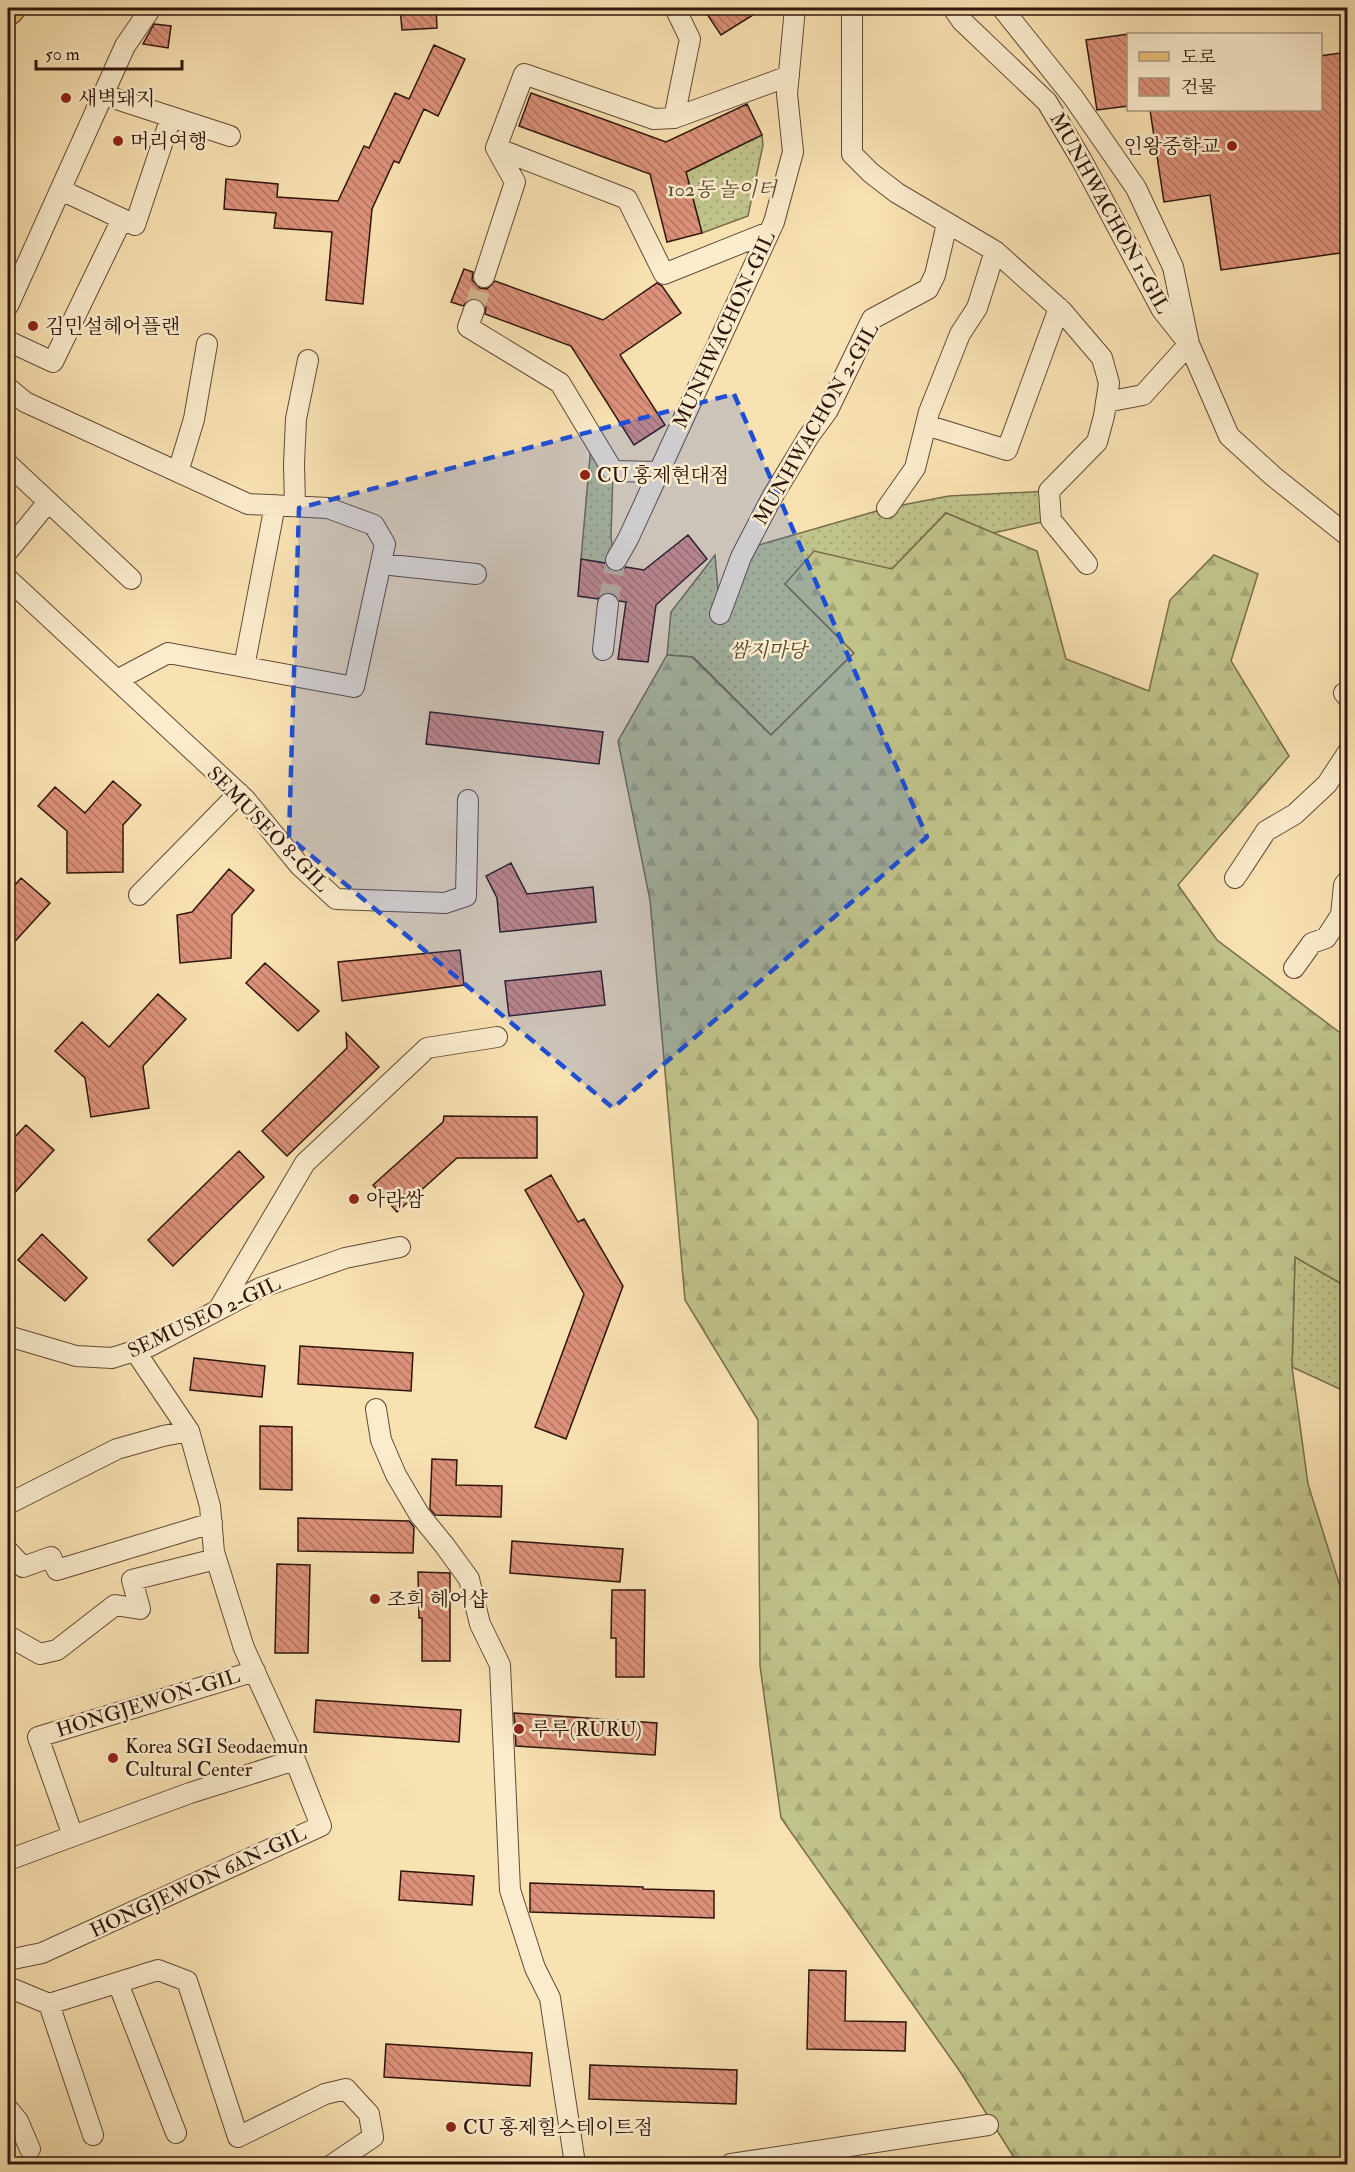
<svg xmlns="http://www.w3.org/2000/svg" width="1355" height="2172" font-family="'IM FELL Double Pica','Noto Serif KR',serif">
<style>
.grass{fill:url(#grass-dots);stroke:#786c4b;stroke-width:1.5}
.forest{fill:url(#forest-firs);stroke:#786c4b;stroke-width:1.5}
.building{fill:url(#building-back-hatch);stroke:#2f160c;stroke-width:1.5}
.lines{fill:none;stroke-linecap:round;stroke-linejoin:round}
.street-tunnel{stroke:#d1b991;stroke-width:20;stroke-dasharray:20 10;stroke-linecap:butt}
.street-casing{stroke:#624936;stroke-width:22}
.primary-casing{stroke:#2f160c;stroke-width:34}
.street{stroke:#fbeccd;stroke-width:20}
.primary{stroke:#ecc179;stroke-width:32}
.marked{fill:#1d4ed8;fill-opacity:0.2;stroke:#1d4ed8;stroke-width:4.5;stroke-dasharray:12 8;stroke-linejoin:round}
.poi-dot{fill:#8f2418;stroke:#fbeccd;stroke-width:2}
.labels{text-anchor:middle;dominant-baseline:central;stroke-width:5;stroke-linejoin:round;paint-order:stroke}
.poi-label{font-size:20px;fill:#2f160c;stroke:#fbeccd;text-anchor:start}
.park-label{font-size:20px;font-style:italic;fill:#5a4a32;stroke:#fbeccd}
.street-label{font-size:20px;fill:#2f160c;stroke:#fbeccd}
</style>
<defs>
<pattern id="grass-dots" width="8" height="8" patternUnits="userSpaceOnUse" patternTransform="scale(1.5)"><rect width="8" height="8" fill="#c0c38a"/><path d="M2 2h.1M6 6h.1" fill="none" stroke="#a5a776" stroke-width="1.8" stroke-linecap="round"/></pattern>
<pattern id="forest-firs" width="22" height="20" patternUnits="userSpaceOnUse" patternTransform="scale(1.5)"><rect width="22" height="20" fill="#c0c38a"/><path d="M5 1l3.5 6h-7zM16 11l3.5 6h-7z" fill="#a5a776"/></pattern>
<pattern id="building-back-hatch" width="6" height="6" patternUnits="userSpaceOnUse" patternTransform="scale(1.5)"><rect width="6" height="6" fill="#dc917a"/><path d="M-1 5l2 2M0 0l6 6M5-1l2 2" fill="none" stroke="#b37562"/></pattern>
</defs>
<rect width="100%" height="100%" fill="#f9e2b2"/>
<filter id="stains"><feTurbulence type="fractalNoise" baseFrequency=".00333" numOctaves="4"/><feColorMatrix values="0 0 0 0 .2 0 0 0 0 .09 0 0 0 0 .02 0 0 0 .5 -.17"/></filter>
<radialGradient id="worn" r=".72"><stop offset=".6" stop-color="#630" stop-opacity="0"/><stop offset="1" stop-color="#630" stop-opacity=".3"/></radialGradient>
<path class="grass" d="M762 135 763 145 748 216 702 233 686 172Z
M591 445 613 471 611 536 614 565 581 559Z
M1049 491 1051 520 993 533 946 513 892 569 785 584 854 653 771 735 693 657 667 655 671 612 715 555 720 612 745 549 887 508 949 496Z
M1295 1257 1347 1287V1390H1342L1292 1367Z"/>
<path class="forest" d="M946 513 1037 551 1066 659 1149 691 1170 600 1214 555 1258 574 1231 661 1289 756 1178 885 1217 940 1347 1038V1287L1295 1257 1292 1367 1308 1484 1344 1599 1347 1600V2164H1018L959 2070 781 1818 760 1666 758 1420 685 1300 650 900 618 741 667 655 692 657 771 735 854 653 785 584 814 551 892 569Z"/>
<path class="building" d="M400 8H436L437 28 402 30Z
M703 8H764L721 35Z
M154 24 171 26 168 48 143 44Z
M1128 34V106L1097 110 1086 40Z
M434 45 465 59 438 116 424 109 399 163 394 161 372 209 363 304 326 300 332 232 274 228 276 213 224 209 226 179 278 184 277 197 338 201 364 146 369 148 395 93 409 99Z
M1340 53 1347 105V252L1221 270 1210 195 1164 202 1150 110H1320V56Z
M531 93 666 142 747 104 762 135 686 172 702 233 667 242 650 174 519 126Z
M464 269 473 272 472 280 480 288 487 289 495 281 603 320 657 283 662 286 681 313 620 355 665 425 634 445 571 346 485 314 486 307 479 299 471 298 463 306 451 302Z
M688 535 707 559 656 605 648 662 618 659 626 602 619 601 616 595 610 592 603 593 598 599 578 596 581 559 605 563 610 570 615 572 622 571 626 567 644 570Z
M430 712 603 732 599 764 426 744Z
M113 781 141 805 123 825V872L67 873V831L38 806 55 787 85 813Z
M511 863 527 894 593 887 596 922 500 932 497 898 486 876Z
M229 869 254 890 232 915 231 958 180 963 177 915 192 912Z
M21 878 50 903 8 949V893Z
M460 950 464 985 342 1001 338 962Z
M265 963 319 1011 298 1031 246 983Z
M601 971 605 1005 509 1016 505 981Z
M158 994 186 1019 143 1066 149 1108 91 1117 85 1078 55 1051 82 1022 109 1047Z
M346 1033 379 1067 287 1156 262 1131 347 1048Z
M444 1116 537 1117V1158H457L397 1212 373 1185 443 1122Z
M26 1125 54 1150 8 1200V1144Z
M239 1151 264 1177 173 1266 148 1240Z
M551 1175 578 1222 584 1219 623 1286 566 1439 535 1427 584 1294 525 1190Z
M42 1234 87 1278 65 1301 18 1260Z
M300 1346 413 1353 411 1391 298 1384Z
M194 1358 265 1366 262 1397 190 1390Z
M260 1426 292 1427V1490L260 1489Z
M432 1459 457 1460 456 1485 502 1486 501 1517 435 1515 430 1509Z
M298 1518 409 1521 414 1527 413 1553 298 1551Z
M512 1541 623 1549 620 1582 510 1573Z
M277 1564 310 1565 308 1653H275Z
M418 1572 450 1573V1661H422V1618H419Z
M612 1590H645L644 1677H616V1638H611Z
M316 1700 461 1710 459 1742 314 1732Z
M514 1713 657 1723 655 1755 516 1746Z
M401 1871 474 1876 472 1905 399 1900Z
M530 1883 643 1887V1889L714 1891V1918L530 1912Z
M809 1970 846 1971 845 2021 906 2022 905 2051 807 2049Z
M386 2044 532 2053 530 2086 384 2077Z
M590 2065 737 2070 736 2104 589 2099Z"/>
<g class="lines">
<path class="street-tunnel" d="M474 310 484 277
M608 604 616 560"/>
<defs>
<path id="street" d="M675 8 690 39 674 118 789 76
M852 8V154L871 173 897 193 995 251 1062 311 1102 358 1109 383 1104 416 1097 442 1049 491 1051 520 1087 564
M953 8 962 21 1047 102 1081 159 1162 310 1189 344 1143 395 1106 402
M1002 8 1073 97 1136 188 1173 267 1189 344 1229 436 1273 476 1348 536
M104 95 230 136
M674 118 654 119 524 74 496 148 627 199 664 274 769 232
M61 190 135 225 171 117
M484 277 515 182 496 148
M8 306 125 46 151 8
M474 310 468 327 560 383 613 471 658 472
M8 341 53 362 122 219
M8 388 25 402 248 504 328 508 374 525 385 544 354 687 168 653 117 680
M926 425 1007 450 1059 308
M8 464 131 579
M178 472 194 419 207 344
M295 506 294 464 296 419 308 360
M887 508 915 468 929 412 960 334 977 308 995 251
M8 551 48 502
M616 560 628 539 774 222 793 152 787 94 795 8
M381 564 476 574
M8 579 245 799 300 866 336 899 445 903 466 896 468 800
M720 614 741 557 771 499 809 436 828 410 872 319 928 289 935 275 947 224
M603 650 608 604
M244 667 275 505
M1348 691 1344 693 1348 698
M1235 878 1266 831 1295 814 1327 784 1348 752
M139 895 239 793
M1294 968 1312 943 1326 938 1341 915 1344 885 1348 880
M218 1310 305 1163 427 1048 497 1037
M8 1336 76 1356 112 1358 150 1346 260 1288 345 1258 400 1247
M376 1409 381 1440 396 1475 419 1514 445 1546 469 1579 480 1624 500 1665 510 1890 535 1968 550 1998 575 2164
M8 1504 117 1449 163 1436 189 1431
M8 1551 23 1567 51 1557 57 1570 212 1523
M8 1638 10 1637 40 1654 57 1650 115 1605 140 1609 132 1580 216 1559
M73 1836 38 1737 255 1671
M8 1860 190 1793 295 1760
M8 1960 42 1953 321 1826 295 1760 244 1648 214 1552 210 1506 189 1431 135 1351
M118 1983 176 2133
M8 1987 49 2004 158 1970 187 1981 238 2137 325 2094 346 2089 369 2114 373 2137 333 2164
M49 2004 93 2135
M8 2109 18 2121 30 2149
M731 2164 988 2125"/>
<path id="primary" d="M8 9 9 8"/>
</defs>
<use href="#street" class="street-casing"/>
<use href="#primary" class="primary-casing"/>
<use href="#street" class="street"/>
<use href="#primary" class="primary"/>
</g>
<path class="marked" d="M734 394 927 837 613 1108 289 837 299 508Z"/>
<g class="poi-dot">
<circle cx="66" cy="98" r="6"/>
<circle cx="118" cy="141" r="6"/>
<circle cx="1232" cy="146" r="6"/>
<circle cx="33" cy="326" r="6"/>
<circle cx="585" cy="475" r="6"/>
<circle cx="354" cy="1199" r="6"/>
<circle cx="375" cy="1599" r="6"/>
<circle cx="519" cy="1729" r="6"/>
<circle cx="113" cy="1758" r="6"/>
<circle cx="451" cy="2127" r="6"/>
</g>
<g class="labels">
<g class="poi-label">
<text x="78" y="98">새벽돼지</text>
<text x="130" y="141">머리여행</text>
<text x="1220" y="146" text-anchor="end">인왕중학교</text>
<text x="45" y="326">김민설헤어플랜</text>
<text x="597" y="475">CU 홍제현대점</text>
<text x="366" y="1199">아라쌈</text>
<text x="387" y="1599">조희 헤어샵</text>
<text x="531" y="1729">루루(RURU)</text>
<text x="125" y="1746">Korea SGI Seodaemun<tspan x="125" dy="23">Cultural Center</tspan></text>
<text x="463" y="2127">CU 홍제힐스테이트점</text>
</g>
<g class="park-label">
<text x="722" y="189">102동 놀이터</text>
<text x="768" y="650">쌈지마당</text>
</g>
<g class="street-label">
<text transform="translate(1110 213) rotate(61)">MUNHWACHON 1-GIL</text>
<text transform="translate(724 330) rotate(-65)">MUNHWACHON-GIL</text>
<text transform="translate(816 424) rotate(-60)">MUNHWACHON 2-GIL</text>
<text transform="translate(268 829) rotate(46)">SEMUSEO 8-GIL</text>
<text transform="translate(204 1317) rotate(-25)">SEMUSEO 2-GIL</text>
<text transform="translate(148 1703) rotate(-17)">HONGJEWON-GIL</text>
<text transform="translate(198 1882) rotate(-25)">HONGJEWON 6AN-GIL</text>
</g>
</g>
<rect width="1355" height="2172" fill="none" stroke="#f9e2b2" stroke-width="30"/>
<rect x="9" y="9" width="1337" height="2154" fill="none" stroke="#2f160c" stroke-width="3"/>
<rect x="15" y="15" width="1325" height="2142" fill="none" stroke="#2f160c" stroke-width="1.5"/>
<rect x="1127" y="33" width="195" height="78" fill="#fbeccd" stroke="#a99680" stroke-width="1.5"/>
<rect x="1139" y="52" width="30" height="9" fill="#ecc179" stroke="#a99680" stroke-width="1.5"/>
<text x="1181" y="63" font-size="18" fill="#2f160c">도로</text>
<rect x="1139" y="78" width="30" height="18" fill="url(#building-back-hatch)" stroke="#a99680" stroke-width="1.5"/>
<text x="1181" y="93" font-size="18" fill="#2f160c">건물</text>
<path d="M36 60v9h146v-9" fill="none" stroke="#2f160c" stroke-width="3"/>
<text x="45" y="60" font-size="18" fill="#2f160c" stroke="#fbeccd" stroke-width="4.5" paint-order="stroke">50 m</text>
<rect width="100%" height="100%" filter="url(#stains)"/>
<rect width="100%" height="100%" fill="url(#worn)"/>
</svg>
